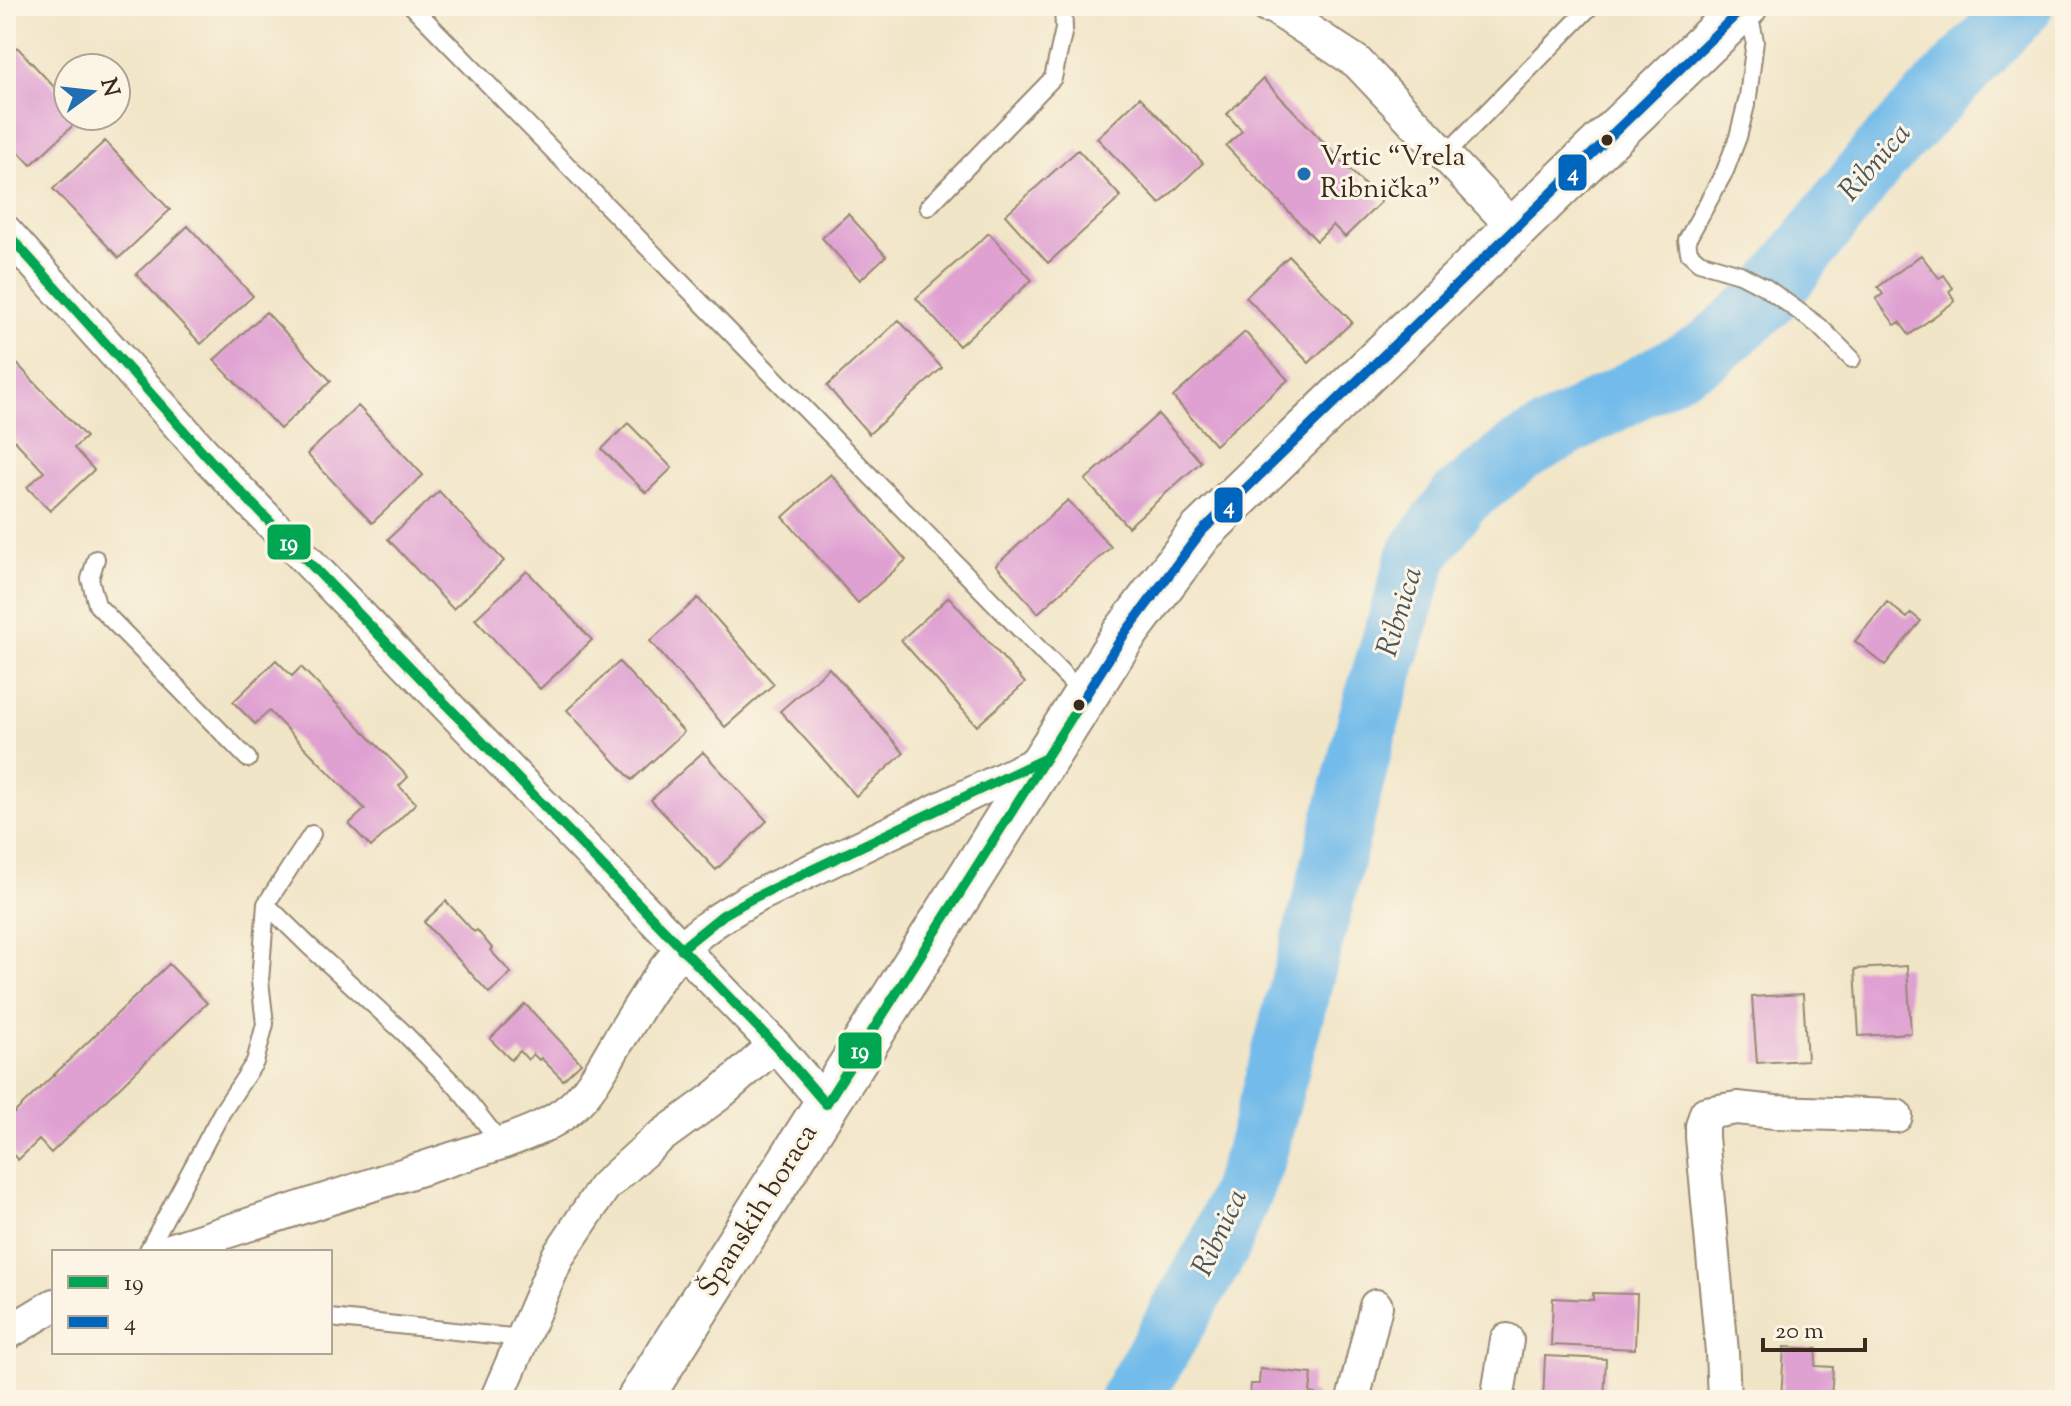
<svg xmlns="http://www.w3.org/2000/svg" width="2071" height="1406" font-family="'Sorts Mill Goudy',serif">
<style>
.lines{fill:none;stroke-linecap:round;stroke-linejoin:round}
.river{stroke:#72bbea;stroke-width:62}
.building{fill:#dfa0d2}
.lane-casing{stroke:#968872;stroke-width:20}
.street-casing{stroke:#968872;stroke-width:36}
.secondary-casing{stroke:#968872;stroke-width:48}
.lane{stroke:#fff;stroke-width:16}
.street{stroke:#fff;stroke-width:32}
.secondary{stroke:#fff;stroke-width:44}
.bus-1-casing{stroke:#fcf5e5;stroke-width:16}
.bus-2-casing{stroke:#fcf5e5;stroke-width:16}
.bus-1{stroke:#00a651;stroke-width:10}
.bus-2{stroke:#0065bd;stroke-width:10}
.bus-dot{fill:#3b2a1e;stroke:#fcf5e5;stroke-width:3}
.poi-dot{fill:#1f6fb2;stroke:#fcf5e5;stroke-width:3}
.labels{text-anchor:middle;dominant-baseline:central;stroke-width:6;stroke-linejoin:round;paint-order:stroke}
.poi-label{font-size:28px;fill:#3b2a1e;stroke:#fcf5e5;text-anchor:start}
.street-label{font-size:28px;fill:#3b2a1e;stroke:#fcf5e5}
.water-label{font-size:30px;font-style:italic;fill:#4c565b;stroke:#fcf5e5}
.line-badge{stroke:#fcf5e5;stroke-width:3}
.badge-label{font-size:22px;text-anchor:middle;font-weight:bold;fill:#fff}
</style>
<rect width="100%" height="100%" fill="#fcf5e5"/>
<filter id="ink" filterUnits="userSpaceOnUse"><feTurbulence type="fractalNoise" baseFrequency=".0125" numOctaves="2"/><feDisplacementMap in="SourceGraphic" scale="16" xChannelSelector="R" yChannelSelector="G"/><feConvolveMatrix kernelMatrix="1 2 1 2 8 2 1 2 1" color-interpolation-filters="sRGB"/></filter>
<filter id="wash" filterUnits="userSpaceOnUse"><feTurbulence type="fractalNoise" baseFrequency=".006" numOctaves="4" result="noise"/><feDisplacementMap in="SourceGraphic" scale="32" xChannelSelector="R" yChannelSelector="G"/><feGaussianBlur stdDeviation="1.8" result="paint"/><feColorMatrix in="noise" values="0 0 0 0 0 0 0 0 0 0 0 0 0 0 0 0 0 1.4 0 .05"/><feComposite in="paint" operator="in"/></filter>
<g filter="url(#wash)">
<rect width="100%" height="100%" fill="#f1e5c7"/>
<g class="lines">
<path class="river" d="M1130 1400 1219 1247 1255 1157 1319 916 1369 719 1418 555 1459 499 1520 451 1709 350 1766 300 1880 155 2022 6"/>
</g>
<g id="blocks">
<path class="building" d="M17 47 68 102V116H83L31 165 6 138V57Z
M1263 79 1381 202 1345 237 1333 225 1317 241 1226 146 1242 131 1227 114Z
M1140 97 1203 163 1160 204 1097 138Z
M105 141 170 210 119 258 53 189Z
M1078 150 1121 197 1048 263 1005 215Z
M848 214 886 256 860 280 822 238Z
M188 226 253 296 201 344 136 274Z
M989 233 1032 280 959 346 916 298Z
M1921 255 1939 278 1944 275 1953 288 1949 291 1955 301 1909 335 1900 322 1895 325 1876 299 1883 294 1878 287Z
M1289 256 1352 322 1309 363 1246 297Z
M266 312 331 381 280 429 214 360Z
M899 320 942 368 869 434 827 386Z
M1245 332 1288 380 1215 445 1173 397Z
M6 352 86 437 74 448 94 470 50 511 27 487 44 472 6 431Z
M358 406 423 475 372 523 307 454Z
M1158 414 1201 462 1128 527 1085 480Z
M628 423 672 468 646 493 602 449Z
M831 474 906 560 858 603 783 517Z
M439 491 504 561 453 609 388 539Z
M1068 500 1111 547 1038 613 996 565Z
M527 571 592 640 540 689 475 619Z
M949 597 1025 683 977 726 901 640Z
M698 598 774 684 725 727 650 641Z
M1887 602 1907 618 1911 613 1921 621 1885 665 1855 641Z
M276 660 292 676 301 667 408 777 399 786 416 803 371 847 349 824 365 809 269 711 255 724 233 702Z
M619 662 684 732 632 780 567 710Z
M829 668 904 753 856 796 780 711Z
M703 752 767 821 716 870 651 800Z
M446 901 474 932 477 930 492 948 490 950 511 973 489 993 424 922Z
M169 964 207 1003 51 1153 39 1140 18 1160 6 1147V1107L13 1114Z
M1907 966 1911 1033 1859 1036 1855 969Z
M1803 994 1807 1060 1757 1063 1752 997Z
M525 1004 581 1063 563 1080 541 1058 539 1060 533 1054 528 1060 520 1051 511 1060 490 1039Z
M1593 1293 1637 1294 1635 1349 1551 1345 1553 1298 1593 1300Z
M1784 1347 1817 1349 1815 1366 1833 1367 1831 1400H1781Z
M1545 1356 1606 1359 1604 1400H1543Z
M1260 1369 1312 1374 1310 1393 1315 1394V1400H1249L1251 1384H1259Z"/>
</g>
</g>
<g filter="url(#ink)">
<use href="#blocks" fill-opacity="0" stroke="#968872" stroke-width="2"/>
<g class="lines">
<defs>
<path id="lane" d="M412 6 1084 695
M1744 13 1752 27 1755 41 1748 97 1738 137 1725 171 1687 240 1689 253 1699 262 1740 274 1765 287 1819 326 1852 359
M1445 155 1591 6
M928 207 1053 78 1064 29 1063 6
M96 559 90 579 97 605 248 759
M266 904 309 946 402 1031 456 1086 501 1143
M147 1252 222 1112 255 1062 265 1024 260 981 266 904 312 834
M330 1318 522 1338"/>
<path id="street" d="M1266 6 1273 7 1357 62 1515 229
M6 232 211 461 775 1045 826 1104
M164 1252 501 1143C526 1134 552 1125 572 1107 592 1089 604 1064 618 1041 638 1010 656 977 681 950 701 928 726 914 751 899L1046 758
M6 1334 54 1305
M496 1400 558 1256 604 1187 655 1141 718 1095 775 1045
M1353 1400 1376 1306
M1497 1400 1507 1340
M1724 1400 1722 1352 1702 1137V1126L1706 1113 1737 1108 1775 1112 1896 1116"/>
<path id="secondary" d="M639 1400 1123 636 1201 532 1745 6"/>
</defs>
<use href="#lane" class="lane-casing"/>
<use href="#street" class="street-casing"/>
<use href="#secondary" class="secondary-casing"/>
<use href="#lane" class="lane"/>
<use href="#street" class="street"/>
<use href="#secondary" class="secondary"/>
<defs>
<path id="bus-1" d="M6 232 211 461 775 1045 826 1104 1085 696
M681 949 723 915 751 899 1046 758"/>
<path id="bus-2" d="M1085 696 1123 636 1201 532 1745 6"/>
</defs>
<use href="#bus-1" class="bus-1-casing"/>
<use href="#bus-2" class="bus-2-casing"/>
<use href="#bus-1" class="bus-1"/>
<use href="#bus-2" class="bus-2"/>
</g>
</g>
<g class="bus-dot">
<circle cx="1607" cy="140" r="7"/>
<circle cx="1079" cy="705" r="7"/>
</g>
<circle class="poi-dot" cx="1304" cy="174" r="8"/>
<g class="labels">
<g class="poi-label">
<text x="1320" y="158">Vrtic “Vrela<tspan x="1320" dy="32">Ribnička”</tspan></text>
</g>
<g class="street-label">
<text transform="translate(759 1211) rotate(-58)">Španskih boraca</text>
</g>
<g class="water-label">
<text transform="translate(1876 163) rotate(-49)">Ribnica</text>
<text transform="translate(1401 612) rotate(-73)">Ribnica</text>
<text transform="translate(1221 1233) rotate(-65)">Ribnica</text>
</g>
</g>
<g class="line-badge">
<rect x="1557" y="153" width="31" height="39" rx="8" fill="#0065bd"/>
<rect x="1213" y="486" width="31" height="38" rx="8" fill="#0065bd"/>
<rect x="266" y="523" width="46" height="38" rx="8" fill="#00a651"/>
<rect x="837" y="1031" width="46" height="39" rx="8" fill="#00a651"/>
</g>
<g class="badge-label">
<text x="1573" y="180">4</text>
<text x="1229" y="513">4</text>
<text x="289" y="550">19</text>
<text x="860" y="1058">19</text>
</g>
<rect width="2071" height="1406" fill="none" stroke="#fcf5e5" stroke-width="32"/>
<rect x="52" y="1250" width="280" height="104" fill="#fcf5e5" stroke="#afa495" stroke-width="2"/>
<rect x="68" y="1276" width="40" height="12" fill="#00a651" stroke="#afa495" stroke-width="2"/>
<text x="124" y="1290" font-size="24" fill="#3b2a1e">19</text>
<rect x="68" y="1316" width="40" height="12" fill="#0065bd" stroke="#afa495" stroke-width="2"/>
<text x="124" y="1330" font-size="24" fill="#3b2a1e">4</text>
<g transform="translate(92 92) rotate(75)"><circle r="38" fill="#fcf5e5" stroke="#afa495" stroke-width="2"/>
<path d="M0-6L14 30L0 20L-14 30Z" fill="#1f6fb2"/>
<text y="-12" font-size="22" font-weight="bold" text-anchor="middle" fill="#3b2a1e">N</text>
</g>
<path d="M1763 1338v12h102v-12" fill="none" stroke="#3b2a1e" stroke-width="4"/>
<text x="1775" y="1338" font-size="24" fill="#3b2a1e" stroke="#fcf5e5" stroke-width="6" paint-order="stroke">20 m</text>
</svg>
